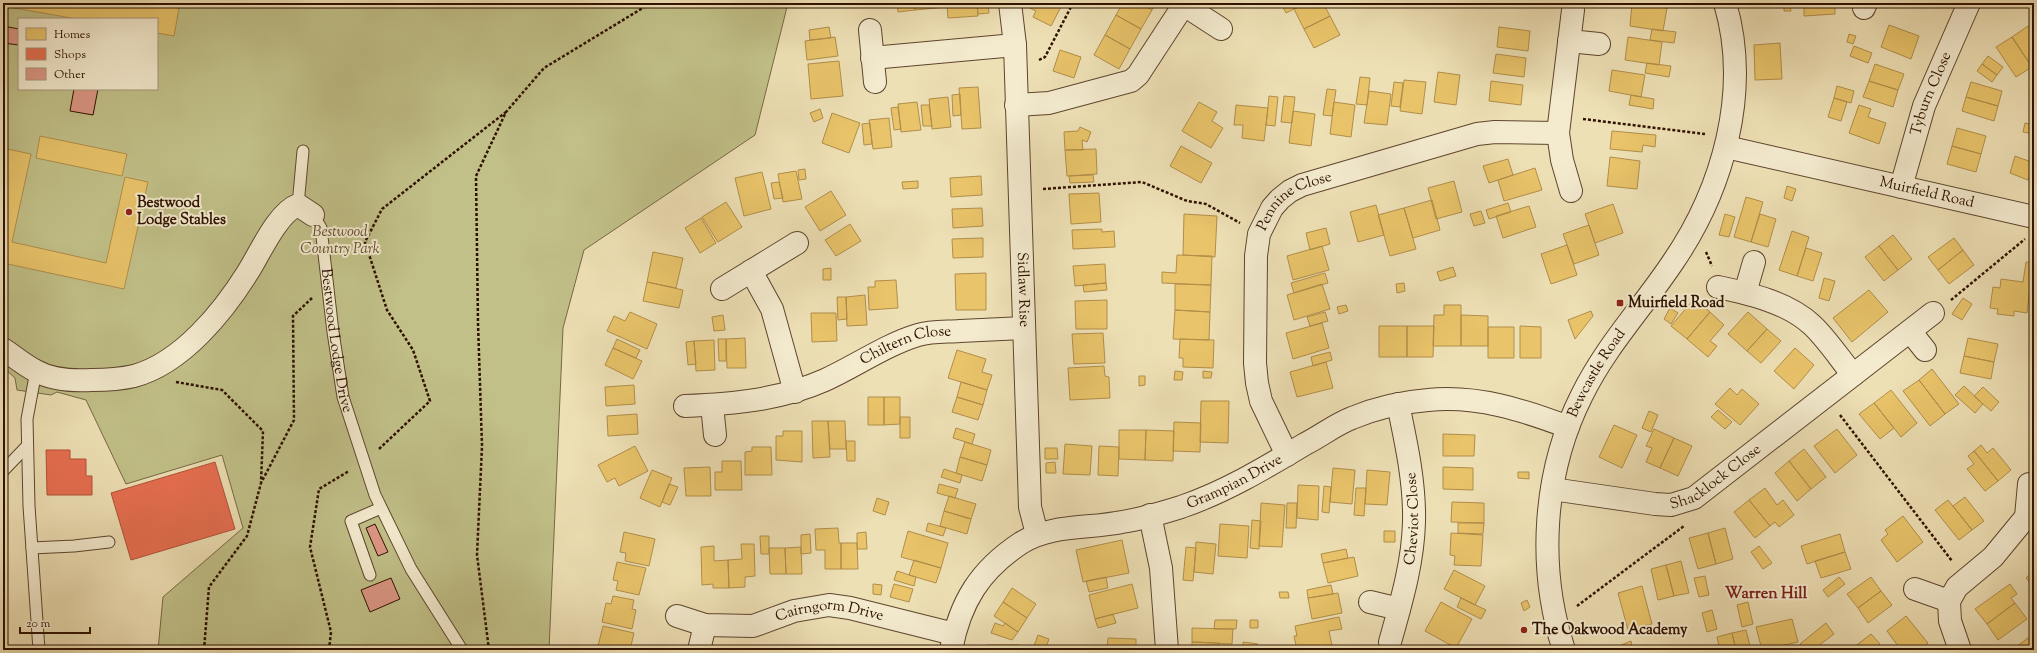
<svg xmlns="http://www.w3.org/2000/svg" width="2037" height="653" font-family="'Sorts Mill Goudy',serif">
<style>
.green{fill:#c1c088;stroke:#786844;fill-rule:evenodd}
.homes{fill:#e9c46a;stroke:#b18e4a}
.shops{fill:#e76f51;stroke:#b05339}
.building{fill:#dc9784;stroke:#2e1100}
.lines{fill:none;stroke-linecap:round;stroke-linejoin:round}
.service-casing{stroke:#5e452d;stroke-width:13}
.minor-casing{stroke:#5e452d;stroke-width:24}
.tertiary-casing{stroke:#5e452d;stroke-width:24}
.path{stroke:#2e1100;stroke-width:2.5;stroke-dasharray:3 2;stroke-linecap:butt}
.service{stroke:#f4ebcf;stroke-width:11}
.minor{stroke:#f4ebcf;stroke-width:22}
.tertiary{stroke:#f4ebcf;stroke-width:22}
.poi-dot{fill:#8f2418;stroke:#f4ebcf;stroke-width:1.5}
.labels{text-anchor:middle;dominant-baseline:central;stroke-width:4;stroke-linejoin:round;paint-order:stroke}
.street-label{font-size:15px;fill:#2e1100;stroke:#f4ebcf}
.poi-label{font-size:15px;font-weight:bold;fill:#2e1100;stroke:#f4ebcf;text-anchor:start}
.park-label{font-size:15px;font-style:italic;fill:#614e30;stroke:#f4ebcf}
.neighbourhood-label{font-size:16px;font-weight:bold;fill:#7a1f14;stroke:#f4ebcf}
</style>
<rect width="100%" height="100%" fill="#eee0b5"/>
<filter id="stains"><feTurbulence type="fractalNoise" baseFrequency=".005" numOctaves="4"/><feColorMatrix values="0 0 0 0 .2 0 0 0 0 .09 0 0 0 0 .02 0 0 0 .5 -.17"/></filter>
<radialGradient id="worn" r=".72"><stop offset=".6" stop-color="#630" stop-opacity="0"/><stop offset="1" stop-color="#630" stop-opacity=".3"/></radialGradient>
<path class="green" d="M3 3H788L755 135 584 250 563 328 549 650H158L163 597 243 528 222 455 126 484 86 400 57 392 51 395 17 390 15 378 3 367ZM19 19H157V89H19Z"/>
<path class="homes" d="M3 3H149L179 8 174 36 157 33V19H77L3 6Z
M897 3H915V10L898 12Z
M915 3H947V7L915 10Z
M947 3H977L978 16 948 18Z
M977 3H988L989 13 978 14Z
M1030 3H1063L1051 26 1033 17 1036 11 1028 7Z
M1123 3H1140L1152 10 1141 29 1116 15Z
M1140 3H1156L1152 10Z
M1281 3H1306L1286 13Z
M1306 3H1323L1330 16 1304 29 1294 9Z
M1632 3 1667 8 1663 31 1630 26Z
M1784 3H1790L1791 11H1784Z
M1804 3H1835V14L1804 16Z
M1116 15 1141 29 1130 49 1105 35Z
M1330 16 1340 35 1314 48 1304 29Z
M1889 25 1919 36 1911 59 1881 47Z
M2028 26 2034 36V70L2012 37Z
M829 27 831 38 810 40 809 30Z
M1499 27 1530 31 1528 51 1497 47Z
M1652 29 1676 32 1674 43 1650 40Z
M1849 34 1856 36 1853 44 1847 42Z
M1105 35 1130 49 1119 69 1094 55Z
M835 37 838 56 807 60 805 41Z
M1628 37 1662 42 1659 65 1625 60Z
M2012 37 2032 67 2016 77 1996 47Z
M1780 43 1782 79 1755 80 1754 45Z
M1854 46 1872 53 1868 63 1850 56Z
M1060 50 1081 57 1074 78 1053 71Z
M1496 54 1526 58 1524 77 1493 73Z
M1988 56 2003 67 1997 75 1982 64Z
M839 61 843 96 811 99 808 64Z
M1647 63 1671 66 1669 77 1645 73Z
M1875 64 1904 74 1898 90 1869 81Z
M1982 64 1997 75 1992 82 1977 71Z
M1612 70 1645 75 1641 97 1609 91Z
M1438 72 1460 75 1456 105 1434 102Z
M1360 77 1370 78 1367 105 1356 104Z
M1404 80 1426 82 1422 114 1400 111Z
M1491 81 1523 85 1521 105 1489 101Z
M1869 81 1898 90 1893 107 1863 97Z
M1394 82 1403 83 1400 107 1391 106Z
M1971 82 2002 91 1998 106 1966 97Z
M1837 86 1854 91 1851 103 1834 98Z
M978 87 981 128 962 129 959 88Z
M1327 89 1336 90 1332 116 1323 115Z
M1369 91 1391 94 1387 125 1364 123Z
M960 94 961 115 953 116 952 95Z
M1631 95 1654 99 1653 109 1629 105Z
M1269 96 1278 97 1275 126 1266 125Z
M1284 96 1295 97 1292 123 1281 122Z
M948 97 951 127 932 129 929 99Z
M1966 97 1998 106 1994 121 1962 111Z
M1834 98 1847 102 1841 121 1828 117Z
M917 102 921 130 901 132 898 104Z
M1199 102 1217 112 1212 121 1223 128 1211 148 1182 131Z
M1334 102 1355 105 1351 137 1330 134Z
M921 105H929L932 126H923Z
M1236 105 1268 108 1264 141 1242 138 1243 125H1234Z
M1859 105 1871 109 1868 117 1886 123 1879 144 1849 133Z
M898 107 901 129 894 130 891 108Z
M820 109 823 118 814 122 810 113Z
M1293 111 1315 114 1311 146 1289 143Z
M832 113 860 123 849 153 822 143Z
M889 118 892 147 873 149 869 120Z
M870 123 872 144 864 145 862 124Z
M2025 123 2034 125V134L2023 132Z
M1080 127 1091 132 1087 142 1082 140 1083 150H1065L1064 132 1078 131Z
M1957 128 1986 136 1981 154 1952 146Z
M1612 131 1656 135 1655 147 1643 145 1642 152 1610 149Z
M40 136 127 154 122 176 36 158Z
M1181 146 1212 163 1201 183 1170 166Z
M1952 146 1981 154 1976 172 1947 164Z
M7 149 31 154 12 242 106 263 125 177 148 182 124 289 3 263V167Z
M1096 149 1097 174 1067 176 1065 150Z
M2015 156 2034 163 2028 180 2010 173Z
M1610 157 1640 161 1637 189 1607 186Z
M1508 159 1513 175 1489 183 1483 166Z
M1535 168 1542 190 1504 201 1498 180Z
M805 169 806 179 799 180 798 170Z
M796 171 802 199 783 202 778 174Z
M762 172 771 209 744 216 735 178Z
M1093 175 1094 182 1070 183 1069 176Z
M981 176 982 195 951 197 950 178Z
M918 181V188L903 189 902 182Z
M1454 181 1462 212 1436 219 1428 188Z
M779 182 783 198 774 199 771 183Z
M1787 186 1796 189 1792 201 1784 198Z
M831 191 846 215 820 231 805 207Z
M1099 193 1101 222 1071 224 1069 194Z
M1746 197 1763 202 1751 242 1734 237Z
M1432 200 1440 230 1413 238 1404 208Z
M726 202 742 227 718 242 702 217Z
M1508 203 1511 212 1489 219 1486 210Z
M1613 204 1623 233 1595 243 1585 214Z
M1376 205 1384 235 1358 242 1350 212Z
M1529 206 1536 227 1503 238 1496 216Z
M982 208 983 226 953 228 952 209Z
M1404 208 1416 249 1390 256 1378 215Z
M1481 211 1485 223 1474 226 1470 214Z
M1184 214 1217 216 1215 257 1183 255Z
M1725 214 1735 217 1729 237 1719 235Z
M1760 214 1776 219 1768 247 1751 242Z
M701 218 716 243 700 253 685 228Z
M850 224 861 241 836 256 825 240Z
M1589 225 1599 255 1574 264 1563 234Z
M1326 228 1330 244 1310 250 1306 233Z
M1102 229V232L1114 231 1115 247 1073 249 1072 230Z
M1792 231 1809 237 1797 276 1779 270Z
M1893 235 1912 259 1898 270 1879 246Z
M983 238V257L953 258 952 239Z
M1954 238 1963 250 1938 270 1928 257Z
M1567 245 1577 275 1551 284 1541 254Z
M1322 246 1329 270 1293 280 1287 256Z
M1879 246 1898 270 1884 281 1865 257Z
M1806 248 1822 253 1813 281 1797 276Z
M1963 250 1974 265 1949 284 1938 270Z
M653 252 683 258 676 288 647 282Z
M1177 255 1212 256 1211 285 1162 283V272L1176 273Z
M2026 262 2034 263V288L2030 287 2027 313 2014 311V316L1997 314 1998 309 1990 308 1993 287 2000 288 2001 279 2023 282Z
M1105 264 1106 283 1075 286 1073 266Z
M1453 267 1456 276 1440 281 1437 272Z
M831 268V280H823V269Z
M986 273V310H956L955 274Z
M1325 273 1328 283 1294 293 1291 283Z
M1824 278 1835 281 1829 301 1819 298Z
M896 280 898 308 869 310 868 287H875V281Z
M647 282 683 290 679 308 643 301Z
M1106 283 1107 290 1084 292 1083 285Z
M1404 283 1405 291 1397 293 1396 284Z
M1175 284 1211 285 1210 312 1175 310Z
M1322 284 1330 309 1294 320 1287 295Z
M1869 290 1888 312 1852 342 1833 318Z
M865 295 867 325 847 326 846 297Z
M837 297H846L847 319 838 320Z
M1963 298 1972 304 1962 320 1952 314Z
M1694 299 1710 312 1687 339 1671 326Z
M1107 300V329H1076L1075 301Z
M1346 305 1348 311 1339 314 1337 307Z
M1444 305H1461V346H1433L1434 315H1444Z
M1670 308 1678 313 1671 324 1664 319Z
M1175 310 1210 312 1209 340 1173 339Z
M1591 311 1593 316 1575 339 1568 320Z
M630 312 657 324 647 349 607 331 614 316 625 321Z
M1325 312 1328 321 1310 326 1307 317Z
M1710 312 1724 325 1710 341 1717 346 1708 357 1687 339Z
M1748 312 1767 329 1747 351 1728 334Z
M811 313H836L837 341 812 342Z
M723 315 725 330 714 331 712 317Z
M1461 315 1488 316V346H1461Z
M1322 323 1329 348 1293 359 1286 333Z
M1379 326H1407V357H1379Z
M1407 326H1434L1433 357H1407Z
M1520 326 1541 327V358H1520Z
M1488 327H1514V358H1488Z
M1767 329 1781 341 1761 363 1747 351Z
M1103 333 1105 363 1074 364 1072 334Z
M745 338 746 368H727L726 339Z
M1968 338 1998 344 1994 362 1964 356Z
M617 339 640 350 636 358 613 348Z
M718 339H726V361H719Z
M1180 339 1214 340 1213 368 1183 367V358H1179Z
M714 340 715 370 696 371 694 341Z
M694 341 696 364 688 365 686 342Z
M613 348 642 361 633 379 605 365Z
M1795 348 1814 365 1794 389 1774 371Z
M957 350 986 359 982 372 992 375 987 390 948 378Z
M1330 352 1332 360 1313 366 1311 357Z
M1964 356 1994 362 1991 379 1960 373Z
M1326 362 1333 388 1297 397 1290 372Z
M1104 366 1105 376 1109 377 1110 398 1070 400 1068 368Z
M1932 369 1959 404 1945 414 1919 380Z
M1175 371 1183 372 1182 380H1174Z
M1203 371 1212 372 1211 378H1203Z
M1139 376H1145V385L1139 386Z
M1919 380 1945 414 1930 426 1903 391Z
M961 382 987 390 983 405 957 397Z
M634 385 635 404 606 406 605 387Z
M1964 386 1983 404 1975 413 1955 395Z
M1983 387 1999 402 1991 411 1974 396Z
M1730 388 1737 395 1742 389 1759 404 1740 425 1715 404Z
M1891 390 1917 423 1901 437 1874 403Z
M868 397H884V425H868Z
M884 397H900V424L884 425Z
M957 397 983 405 978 420 952 412Z
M1201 401H1229L1228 443 1200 442Z
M1874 403 1894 428 1880 439 1859 414Z
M1718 410 1732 422 1725 429 1711 417Z
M1649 411 1658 415 1651 432 1642 428Z
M637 414 638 434 608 436 607 416Z
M900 417H910V438H900Z
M812 421H828L830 457 813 458Z
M828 421H845L846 449H830Z
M1174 422 1201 423 1200 452 1173 451Z
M1614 425 1637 435 1622 468 1599 457Z
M956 428 975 434 972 444 953 438Z
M1654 429 1674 438 1660 468 1646 462 1652 448 1646 446Z
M1837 429 1857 455 1835 473 1814 446Z
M1119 430H1146L1145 460 1119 459Z
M1146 430 1174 431 1173 461 1145 460Z
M783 431H802V462L776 460V436H783Z
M1443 434 1475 435 1474 456H1443Z
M1674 438 1692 446 1678 476 1660 468Z
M846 441H855V461H847Z
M965 442 991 450 987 465 960 457Z
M1065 444 1092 446 1090 475 1063 474Z
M1981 445 1987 453 1993 448 2011 470 1998 481 1974 451Z
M635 446 648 471 619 486 615 478 607 482 598 465Z
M1099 446 1119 447 1118 476 1098 475Z
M752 447H771L772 475H745V452L752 451Z
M1045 448H1057L1058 459H1045Z
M1804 449 1826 477 1811 489 1789 461Z
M1974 451 1998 481 1985 491 1967 469 1974 464 1968 456Z
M960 457 987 465 982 481 956 473Z
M722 461H741L742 490H715V472H722Z
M1789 461 1811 489 1797 501 1775 473Z
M1055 462 1056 473H1046V463Z
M710 467 711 496H686L684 468Z
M1443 467 1473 468V490L1443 489Z
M1333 468 1355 470 1352 504 1330 502Z
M944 469 962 475 960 483 941 477Z
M652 470 672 478 660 507 640 498Z
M1367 470 1390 472 1387 505 1365 504Z
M1518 472H1529V479L1518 478Z
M669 484 678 487 670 505 662 502Z
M939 484 958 489 955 498 937 493Z
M1298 485 1319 486 1318 520 1297 518Z
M1324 486 1331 487 1329 513 1322 512Z
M1356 488H1366L1364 516 1354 515Z
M1765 488 1777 505 1783 500 1794 515 1779 527 1775 522 1770 526 1749 500Z
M949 496 976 504 971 519 944 511Z
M1965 497 1984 521 1972 530 1953 506Z
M877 498 889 502 885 515 873 511Z
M1749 500 1770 526 1755 538 1734 512Z
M1948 500 1972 530 1959 540 1935 510Z
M1452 502 1484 503V523L1451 522Z
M1261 503 1285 505 1282 547 1259 546Z
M1287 503H1297L1296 528H1286Z
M944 511 971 519 967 534 940 526Z
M1903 516 1923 542 1897 562 1881 540 1888 534 1885 530Z
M1252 520 1261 521 1259 549 1250 548Z
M928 523 946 528 943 536 926 531Z
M1458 523H1484L1483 534 1458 533Z
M1220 524 1249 526 1247 558 1218 556Z
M838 528 839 543H841V569H825V550H816L815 529Z
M1725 528 1733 559 1716 564 1708 533Z
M908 531 948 543 941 568 901 557Z
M1384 531H1395V542H1384Z
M624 532 655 539 649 566 625 561 626 553 620 552Z
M866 532 867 549H857V533Z
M1451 533 1483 535 1481 566 1454 565 1455 556 1450 555Z
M1708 533 1716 564 1698 569 1689 538Z
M810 534 811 553 801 554V535Z
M1840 534 1845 552 1807 564 1801 546Z
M760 536H769V554H761Z
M1122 540 1129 573 1083 582 1076 550Z
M1196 542 1216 544 1213 574 1194 572Z
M841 543H857L858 569H841Z
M741 544H754L755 576 745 577V587L729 588 728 560 742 559Z
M714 546V561L728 560 729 588H713V584L702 585 701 547Z
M1759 546 1772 563 1763 569 1751 552Z
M801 547 802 574H786L785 548Z
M1186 547 1196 548 1193 581 1183 580Z
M769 548H785L786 574H770Z
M1346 549 1348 558 1323 563 1321 554Z
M1845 552 1851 569 1821 578 1815 561Z
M1354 557 1358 576 1328 583 1323 563Z
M914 560 941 568 936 583 909 575Z
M1681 561 1689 593 1674 596 1666 565Z
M617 562 646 568 639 595 616 590 618 581 613 580Z
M1666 565 1674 596 1658 600 1651 569Z
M1454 570 1485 586 1475 605 1444 589Z
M897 571 916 577 914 586 894 580Z
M2034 571V587L2026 578Z
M1705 576 1709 595 1699 597 1694 578Z
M1106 577 1108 588 1089 592 1086 581Z
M1839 577 1845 584 1828 597 1823 590Z
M1871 577 1881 591 1858 608 1847 594Z
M873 584 882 585 881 595 873 594Z
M894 584 913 589 909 602 890 597Z
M1132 584 1138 608 1095 619 1089 595Z
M2010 584 2017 594 2011 598 2015 603 1987 624 1975 609Z
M1331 585 1333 594 1308 598 1307 590Z
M1642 586 1652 624 1628 630 1618 593Z
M1012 588 1036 604 1027 618 1003 602Z
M1881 591 1892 605 1868 623 1858 608Z
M1279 592H1288L1289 598H1280Z
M1338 593 1342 613 1312 619 1308 598Z
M613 596 634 600 632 609 636 610 632 629 602 622 606 603 611 604Z
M1461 598 1486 610 1481 619 1457 607Z
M1527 600 1530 607 1524 611 1521 603Z
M1003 602 1027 618 1018 632 994 616Z
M1441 602 1472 619 1456 648 1425 631Z
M1748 602 1753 624 1742 627 1737 605Z
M2015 603 2027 619 1998 640 1987 624Z
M1712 610 1717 629 1707 632 1702 613Z
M1113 614 1116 623 1098 628 1095 619Z
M1906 616 1928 643 1919 650H1901L1887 631Z
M1339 617 1342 629 1329 631 1333 650H1297L1294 636H1297L1295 626Z
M1792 619 1798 642 1762 650 1756 627Z
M1215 620H1237L1236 629H1214Z
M1250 620H1258V628H1250Z
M995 623 1003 626 1005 623 1018 632 1012 640 991 633Z
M1826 623 1834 634 1813 650H1805L1800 644Z
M603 626 634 633 630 650H597Z
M1192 628 1233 629 1232 644 1192 642Z
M1746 630 1751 650H1736L1732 633Z
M1732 633 1736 650H1720L1717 637Z
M1871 634 1880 644 1873 650H1856L1854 647Z
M1038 635 1049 639 1045 650 1034 646Z
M1108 638 1136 639V650H1107Z
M2028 638 2034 646V650H2012Z
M1631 641 1633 650H1622L1621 645Z
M1192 642 1219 643V650H1192Z
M1243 642 1258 644 1257 650H1243Z
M987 645H1019V650H987Z"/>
<path class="shops" d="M46 450H70V459H86V476H92V495H47Z
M215 462 235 529 131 560 111 493Z"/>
<path class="building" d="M3 26 19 29V45L3 43Z
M74 89H98L93 115 70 111Z
M375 524 388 552 378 556 366 528Z
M391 578 400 599 370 612 361 590Z"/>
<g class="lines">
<defs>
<g id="service">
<path d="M298 205 303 151"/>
<path id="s1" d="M313 215 321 228 333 332 343 397 375 495 411 569 462 650"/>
<path d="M36 371 27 419 29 506 39 650"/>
<path d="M3 471 27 446"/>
<path d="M32 548 74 546 109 542"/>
<path d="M370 575 351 521 381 508"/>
</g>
<g id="minor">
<path id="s2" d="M1010 3 1015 45 1030 507 1037 534"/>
<path d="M1184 5 1221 29"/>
<path d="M1864 8 1866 3"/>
<path d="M870 30 875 82"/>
<path d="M1569 41 1599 44"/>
<path d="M872 58 1015 45"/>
<path d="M1016 105 1049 103 1131 81 1138 75 1185 3"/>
<path id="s3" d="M1901 187 1924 106 1969 3"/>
<path d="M1571 191 1562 160 1558 133 1573 10"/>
<path d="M751 271 772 309 795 392"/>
<path d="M1718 287C1750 294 1787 302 1812 325 1827 339 1840 359 1853 375"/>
<path d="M722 289 797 243"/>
<path d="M1745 293 1754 262"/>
<path d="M1910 331 1925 350"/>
<path d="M3 349C14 356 24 365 36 371 52 380 73 381 92 380 106 380 121 379 134 376 182 363 223 312 248 272 260 253 278 212 298 205L313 215"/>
<path d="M712 405 715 435"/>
<path id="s4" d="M685 406C733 404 780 400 825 380 856 366 885 345 918 335 931 331 946 332 960 331 981 330 1002 329 1024 328"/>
<path id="s5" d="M1287 455 1261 401 1257 383 1255 363 1256 256 1259 234 1272 208 1280 199 1290 191 1302 185 1477 134 1495 132 1558 133"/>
<path d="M2029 484 2026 517 2034 520"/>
<path id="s6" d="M1552 489 1655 504 1671 505 1694 498 1933 313"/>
<path d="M1150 515 1161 568 1167 650"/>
<path d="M1915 589 1949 601"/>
<path d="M1370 602 1399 609"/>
<path id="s7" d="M677 616 705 625 753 626 794 611 829 605 850 608 954 634"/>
<path id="s8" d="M1390 642C1401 603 1413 563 1414 522 1415 483 1406 442 1398 404"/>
<path d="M699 650 705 625"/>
<path id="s9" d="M951 650C960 602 980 570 1021 543 1051 524 1088 529 1122 522 1141 519 1162 513 1181 507 1225 492 1265 468 1305 444 1321 436 1336 424 1352 418 1376 408 1402 402 1428 400 1477 395 1523 410 1568 427"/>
<path d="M1960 650 1950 621 1949 601 1957 587 1993 557 2026 517"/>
</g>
<g id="tertiary">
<path id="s10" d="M1726 147 2034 217"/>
<path id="s11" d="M1564 650C1537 568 1543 472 1582 395 1606 346 1643 307 1673 262 1723 189 1751 91 1725 3"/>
</g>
</defs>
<use href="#service" class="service-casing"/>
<use href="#minor" class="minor-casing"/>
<use href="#tertiary" class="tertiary-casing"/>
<path class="path" d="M1039 60 1045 57 1073 3
M1583 119 1705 134
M1043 189 1142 182 1187 201 1206 204 1240 223
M1706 252 1712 266
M1951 300 2025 239
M176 382 222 390 263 431 261 482
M1840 415 1952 561
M379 449 430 401 413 350 387 310 365 242 382 209 506 112
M1577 606 1684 526
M204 650 209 587 247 536 261 483 294 420 293 316 312 298
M329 650 331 632 310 547 319 489 349 471
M489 650 477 555 482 446 478 323 476 176 506 112 544 68 651 3"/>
<use href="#service" class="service"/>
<use href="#minor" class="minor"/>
<use href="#tertiary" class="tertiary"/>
</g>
<g class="poi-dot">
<circle cx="129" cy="212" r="4"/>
<rect x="1616" y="299" width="8" height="8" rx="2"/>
<circle cx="1524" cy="630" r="4"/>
</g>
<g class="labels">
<g class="street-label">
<text stroke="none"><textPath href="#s3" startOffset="98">Tyburn Close</textPath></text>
<text stroke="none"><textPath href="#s10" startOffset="206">Muirfield Road</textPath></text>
<text stroke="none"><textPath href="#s5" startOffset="279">Pennine Close</textPath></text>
<text stroke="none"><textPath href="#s2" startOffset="287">Sidlaw Rise</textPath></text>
<text stroke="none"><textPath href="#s1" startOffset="129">Bestwood Lodge Drive</textPath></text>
<text stroke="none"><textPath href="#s4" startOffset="232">Chiltern Close</textPath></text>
<text stroke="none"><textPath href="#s11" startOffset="288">Bewcastle Road</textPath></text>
<text stroke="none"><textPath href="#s6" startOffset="173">Shacklock Close</textPath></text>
<text stroke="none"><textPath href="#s9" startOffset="356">Grampian Drive</textPath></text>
<text stroke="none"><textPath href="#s8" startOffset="126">Cheviot Close</textPath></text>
<text stroke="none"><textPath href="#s7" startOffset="157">Cairngorm Drive</textPath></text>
</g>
<g class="poi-label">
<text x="137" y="203">Bestwood<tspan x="137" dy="17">Lodge Stables</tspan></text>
<text x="1628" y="303">Muirfield Road</text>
<text x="1532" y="630">The Oakwood Academy</text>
</g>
<g class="park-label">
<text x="340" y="232">Bestwood<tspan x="340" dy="17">Country Park</tspan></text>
</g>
<g class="neighbourhood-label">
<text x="1766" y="594">Warren Hill</text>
</g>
</g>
<rect width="2037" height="653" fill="none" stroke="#eee0b5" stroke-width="16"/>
<rect x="4" y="4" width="2029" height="645" fill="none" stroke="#2e1100" stroke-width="2"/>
<rect x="8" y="8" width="2021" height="637" fill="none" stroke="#2e1100"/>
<rect x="18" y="18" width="140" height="72" fill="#f4ebcf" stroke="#a5947c"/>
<rect x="26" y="28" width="20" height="12" fill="#e9c46a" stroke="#a5947c"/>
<text x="54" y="38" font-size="12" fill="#2e1100">Homes</text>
<rect x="26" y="48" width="20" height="12" fill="#e76f51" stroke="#a5947c"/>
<text x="54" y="58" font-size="12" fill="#2e1100">Shops</text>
<rect x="26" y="68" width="20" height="12" fill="#dc9784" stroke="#a5947c"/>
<text x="54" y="78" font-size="12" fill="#2e1100">Other</text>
<path d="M20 627v6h70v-6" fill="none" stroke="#2e1100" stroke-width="2"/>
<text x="26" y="627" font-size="12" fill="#2e1100" stroke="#f4ebcf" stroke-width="3" paint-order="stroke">20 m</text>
<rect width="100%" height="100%" filter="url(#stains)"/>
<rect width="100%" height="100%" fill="url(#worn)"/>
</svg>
